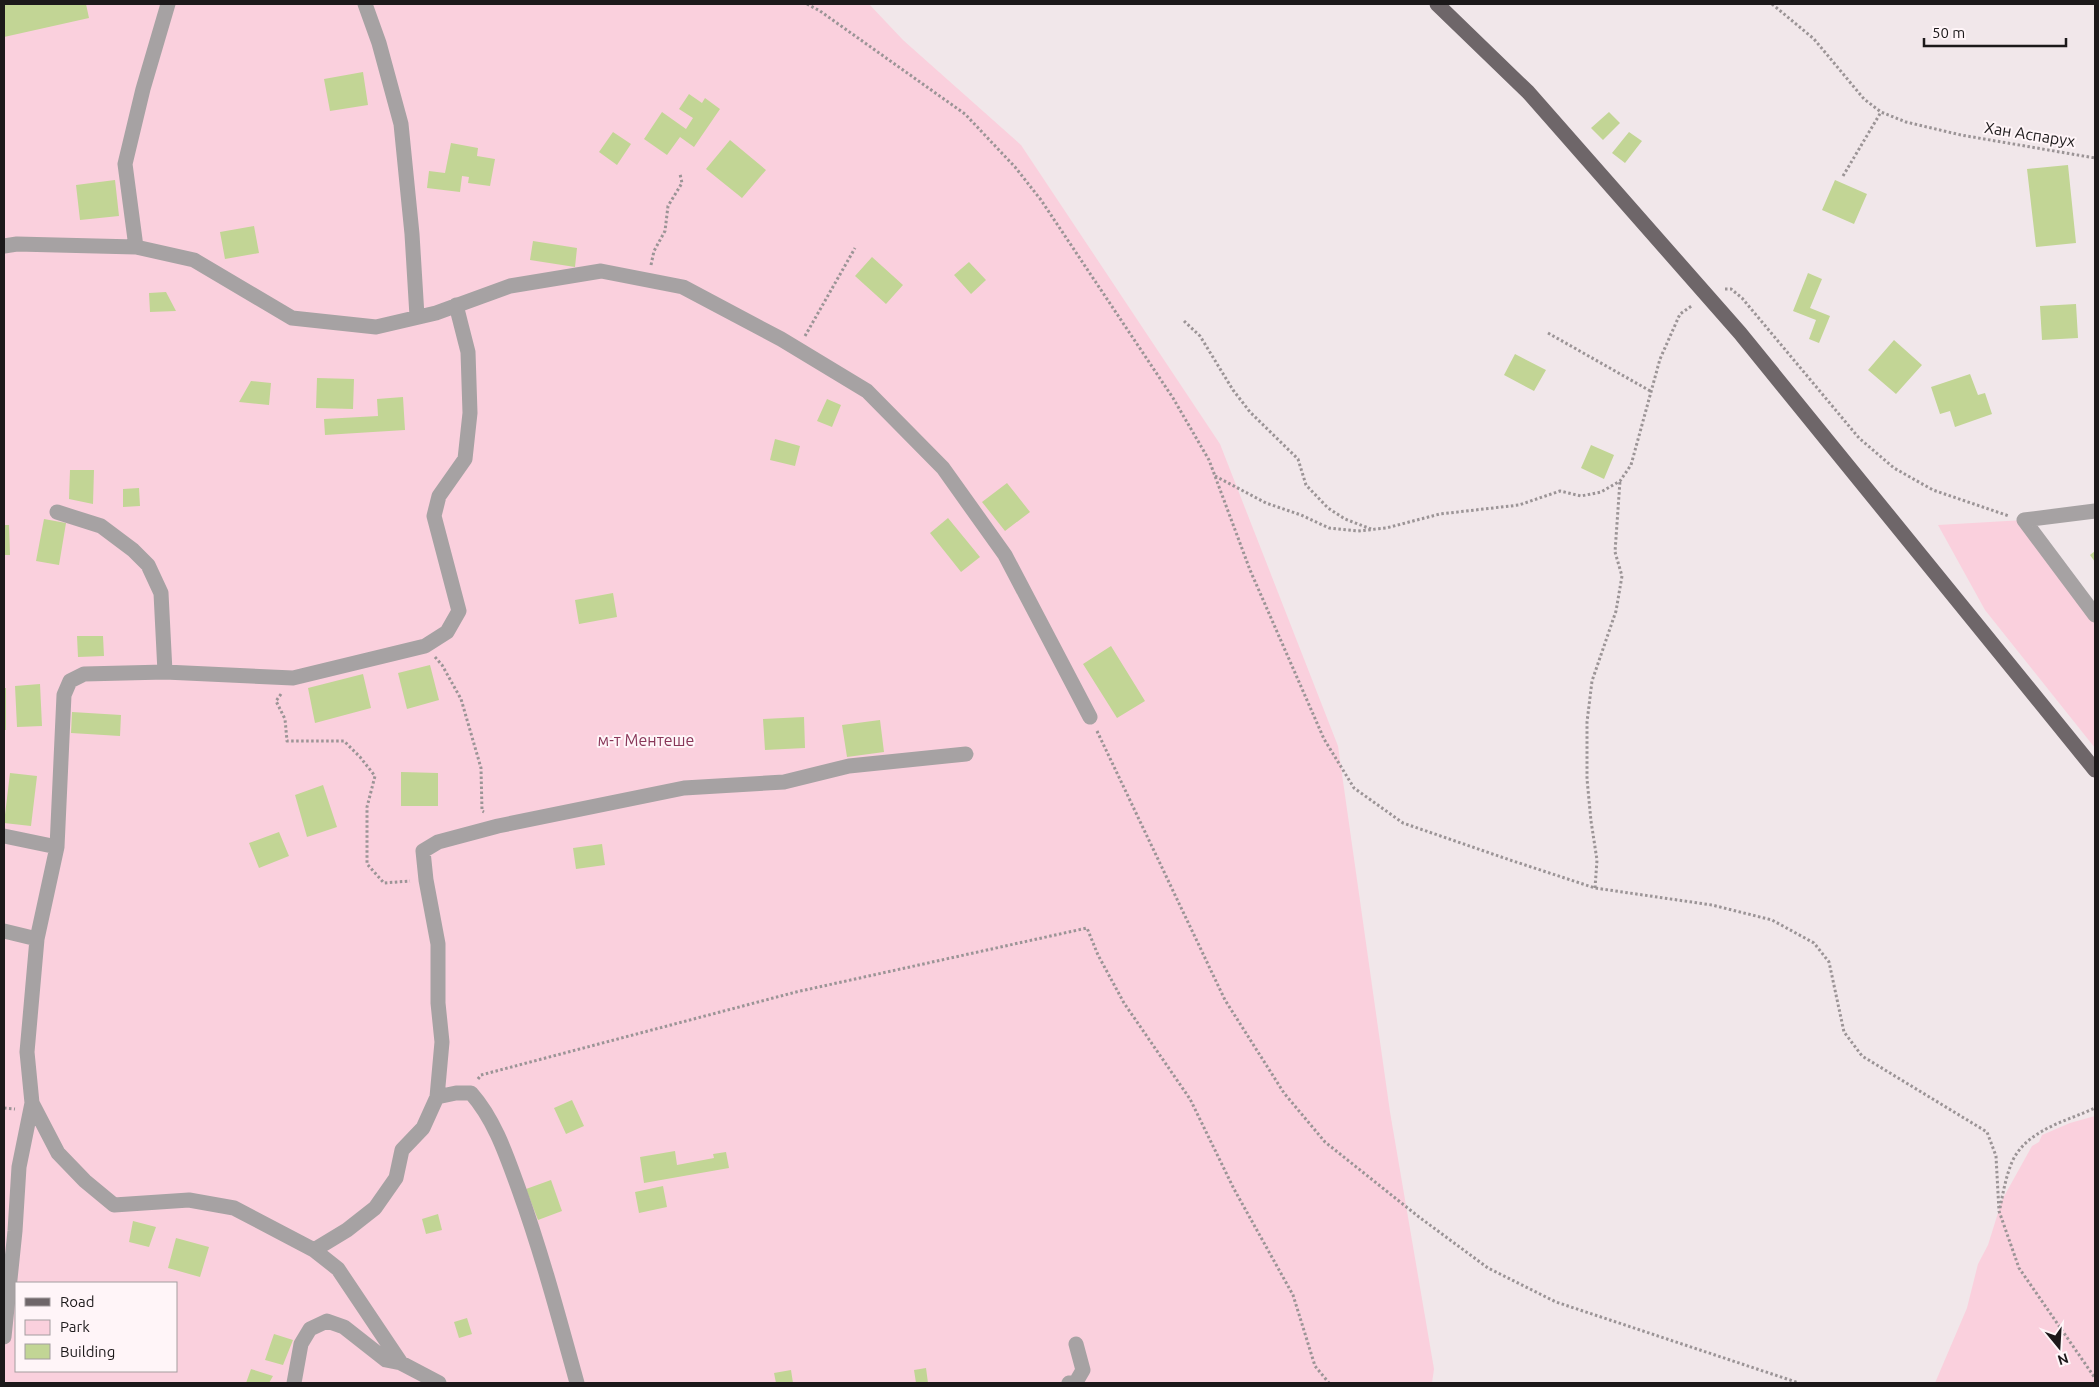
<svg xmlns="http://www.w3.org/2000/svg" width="2099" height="1387" font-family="Ubuntu,sans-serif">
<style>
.green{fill:#fad0dd;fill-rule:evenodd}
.building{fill:#c2d595}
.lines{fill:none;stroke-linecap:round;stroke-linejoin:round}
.path{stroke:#9b9496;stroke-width:3;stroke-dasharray:2.5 2.5;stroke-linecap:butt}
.minor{stroke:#a6a2a3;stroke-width:15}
.major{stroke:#6e6669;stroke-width:15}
.labels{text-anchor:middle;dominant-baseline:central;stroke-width:4;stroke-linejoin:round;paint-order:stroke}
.street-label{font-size:16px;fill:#1c191a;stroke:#fff5f8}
.park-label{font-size:16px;fill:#883658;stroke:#fff5f8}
</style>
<rect width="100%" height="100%" fill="#f1e7ea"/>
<path class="green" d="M4 4H869L903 40 1021 145 1220 444 1338 746 1390 1112 1434 1369 1432 1383H4ZM16 1283H176V1371H16Z
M2024 520 2095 615V748L1985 610 1938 525Z
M2095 1116V1383H1935L1967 1308 1978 1264 1988 1245 2002 1200 2032 1146 2039 1142 2042 1135 2070 1123Z"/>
<path class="building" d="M4 4H86L89 18 4 37Z
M363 72 368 105 330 111 324 79Z
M689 94 702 103 705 98 720 109 694 147 680 137 667 155 644 139 662 112 686 129 693 118 679 109Z
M1609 112 1620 123 1603 140 1591 128Z
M613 132 631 144 617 165 599 152Z
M1629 132 1642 141 1625 163 1612 153Z
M730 140 766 170 742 198 706 169Z
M451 143 478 148 477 156 495 159 490 186 468 183 469 177 462 176 460 192 427 188 429 171 445 173Z
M2068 165 2076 243 2036 247 2027 169Z
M115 180 119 216 80 220 76 185Z
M1835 180 1867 194 1854 224 1822 210Z
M254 226 259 253 225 259 220 232Z
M533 241 577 248 575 267 530 260Z
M872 257 903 285 886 304 855 276Z
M969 262 986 280 971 294 954 275Z
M1808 273 1822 279 1810 308 1830 316 1819 343 1809 339 1816 320 1793 311Z
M166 292 176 311 150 312 149 293Z
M2076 304 2078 338 2042 340 2040 306Z
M1894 340 1922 365 1896 394 1868 370Z
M1515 354 1546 370 1534 391 1504 375Z
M1970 374 1978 395 1985 393 1992 414 1955 427 1950 411 1940 414 1931 387Z
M317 378 354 379 353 409 316 408Z
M251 381 271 383 269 405 239 402Z
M403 397 405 430 325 435 324 419 378 416 377 399Z
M827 399 841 405 832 427 817 421Z
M775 439 800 446 795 466 770 460Z
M1591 445 1614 455 1604 479 1581 468Z
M70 470H94L93 504 69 499Z
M1007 483 1030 512 1005 531 982 502Z
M139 488 140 506 123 507V489Z
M948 518 980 557 961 572 930 533Z
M44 519 66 523 59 565 36 561Z
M4 525H9L10 555H4Z
M2095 551V562L2090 555Z
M613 593 617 617 579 624 575 600Z
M77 636H103L104 656 78 657Z
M1111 646 1145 701 1117 718 1083 664Z
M430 665 439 700 407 709 398 673Z
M363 674 371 708 315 723 308 688Z
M40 684 42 726 17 727 15 686Z
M4 688H6V730H4Z
M72 712 121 715 120 736 71 733Z
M804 717 805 748 765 750 763 719Z
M880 720 884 752 847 757 842 725Z
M401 772 438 773V806H401Z
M10 773 37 776 31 826 4 823Z
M323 785 337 827 307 837 295 795Z
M279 832 289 856 259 868 249 843Z
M602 844 605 865 576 869 573 848Z
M572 1100 584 1126 566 1134 554 1108Z
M675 1151 677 1165 714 1158 713 1154 726 1152 729 1168 644 1183 640 1157Z
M551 1180 562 1211 538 1220 526 1189Z
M663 1186 667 1207 639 1213 635 1192Z
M438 1214 442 1230 426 1234 422 1219Z
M133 1221 156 1227 149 1247 129 1242Z
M176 1238 209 1247 200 1277 168 1268Z
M467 1318 472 1334 459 1338 454 1322Z
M274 1334 293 1340 283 1365 265 1360Z
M926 1368 928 1383H916L914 1370Z
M251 1369 273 1376 269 1383H246Z
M791 1370 793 1383H776L774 1373Z"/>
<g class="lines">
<path class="path" d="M807 4 820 11 965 114 1015 167 1041 200 1173 398 1209 460 1250 570 1324 739 1354 788 1403 823 1510 860 1595 888 1712 905 1772 920 1814 943 1829 962 1844 1032 1862 1056 1987 1132 1996 1156 1999 1211 2019 1268 2095 1378
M1772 4 1814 39 1864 99 1881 112 1906 122 1961 135 2095 158
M1843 176 1881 112
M651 265 654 251 665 231 668 206 682 183 680 174
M1725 289H1731L1742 298 1859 438 1894 468 1933 490 2009 516
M1184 321 1200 336 1233 390 1250 412 1298 459 1306 485 1328 508 1345 519 1371 529
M1548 333 1652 392
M805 336 855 248
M1215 476 1266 503 1301 515 1329 528 1358 531 1386 528 1440 514 1519 505 1560 491 1581 496 1601 492 1620 481 1631 465 1660 359 1680 314 1693 305
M435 657 442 665 461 699 481 768 482 811 484 812
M281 694 276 701 285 719 287 741H344L360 757 375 776 367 807V864L384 883 410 881
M1097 731 1225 1000 1284 1093 1325 1142 1419 1217 1488 1268 1556 1302 1799 1383
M1595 888 1597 860 1591 821 1587 779V722L1592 681 1616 611 1622 576 1615 552 1620 481
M478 1079 481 1075 796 992 1087 928 1098 955 1124 1003 1190 1099 1234 1189 1293 1295 1315 1366 1329 1383
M4 1108 15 1109
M2000 1208C2003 1193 2006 1176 2012 1162 2026 1130 2067 1121 2095 1108"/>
<path class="minor" d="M365 4 379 43 401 124 412 234 417 316
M4 246 17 244 136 247 194 260 292 318 376 327 436 313 510 286 601 271 683 287 781 339 867 391 943 468 1005 555 1090 717
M136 247 125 164 143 89 168 4
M2095 511 2024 520 2095 615
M57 512 101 526 133 550 148 565 161 593 165 672
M4 836 57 847
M4 931 37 939
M437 1097 456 1093H471C495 1120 507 1157 519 1190 542 1254 559 1318 577 1383
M314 1250 347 1230 375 1208 396 1178 402 1150 423 1128 437 1097 442 1042 438 1003V944L426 880 423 851 438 842 498 826 684 788 784 782 849 766 966 754
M4 1337 15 1231 19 1167 32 1103
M294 1383 301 1344 310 1329 327 1321 344 1327 386 1360 401 1363
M439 1383 401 1363 338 1269 314 1250 234 1208 189 1200 114 1205 85 1181 58 1153 32 1103 27 1052 37 939 57 847 64 695 70 681 84 674 165 672 293 678 425 646 447 632 459 611 434 516 439 496 465 459 470 413 468 352 456 305
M1069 1383 1076 1382 1083 1370 1076 1344"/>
<path class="major" d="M1437 4 1528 92 1740 333 2095 770"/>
</g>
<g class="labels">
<g class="street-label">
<text transform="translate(2030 134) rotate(9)">Хан Аспарух</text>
</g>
<g class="park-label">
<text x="646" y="740">м-т Ментeше</text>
</g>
</g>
<rect width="2099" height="1387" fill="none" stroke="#1c191a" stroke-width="10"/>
<rect x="15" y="1282" width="162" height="90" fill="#fff5f8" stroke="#a49d9f"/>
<rect x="25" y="1298" width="25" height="8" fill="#6e6669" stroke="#a49d9f"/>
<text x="60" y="1307" font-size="15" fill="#1c191a">Road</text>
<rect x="25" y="1320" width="25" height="15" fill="#fad0dd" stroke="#a49d9f"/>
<text x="60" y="1332" font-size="15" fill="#1c191a">Park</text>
<rect x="25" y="1344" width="25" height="15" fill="#c2d595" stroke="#a49d9f"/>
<text x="60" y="1357" font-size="15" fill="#1c191a">Building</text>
<g transform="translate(2059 1347) rotate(162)" stroke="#fff5f8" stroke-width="4" paint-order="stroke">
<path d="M0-4L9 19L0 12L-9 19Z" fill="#1c191a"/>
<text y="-8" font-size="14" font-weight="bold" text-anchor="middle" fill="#1c191a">N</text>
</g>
<path d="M1924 38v8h142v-8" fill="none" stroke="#1c191a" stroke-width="2.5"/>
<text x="1932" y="38" font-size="15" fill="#1c191a" stroke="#fff5f8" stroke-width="4" paint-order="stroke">50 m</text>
</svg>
